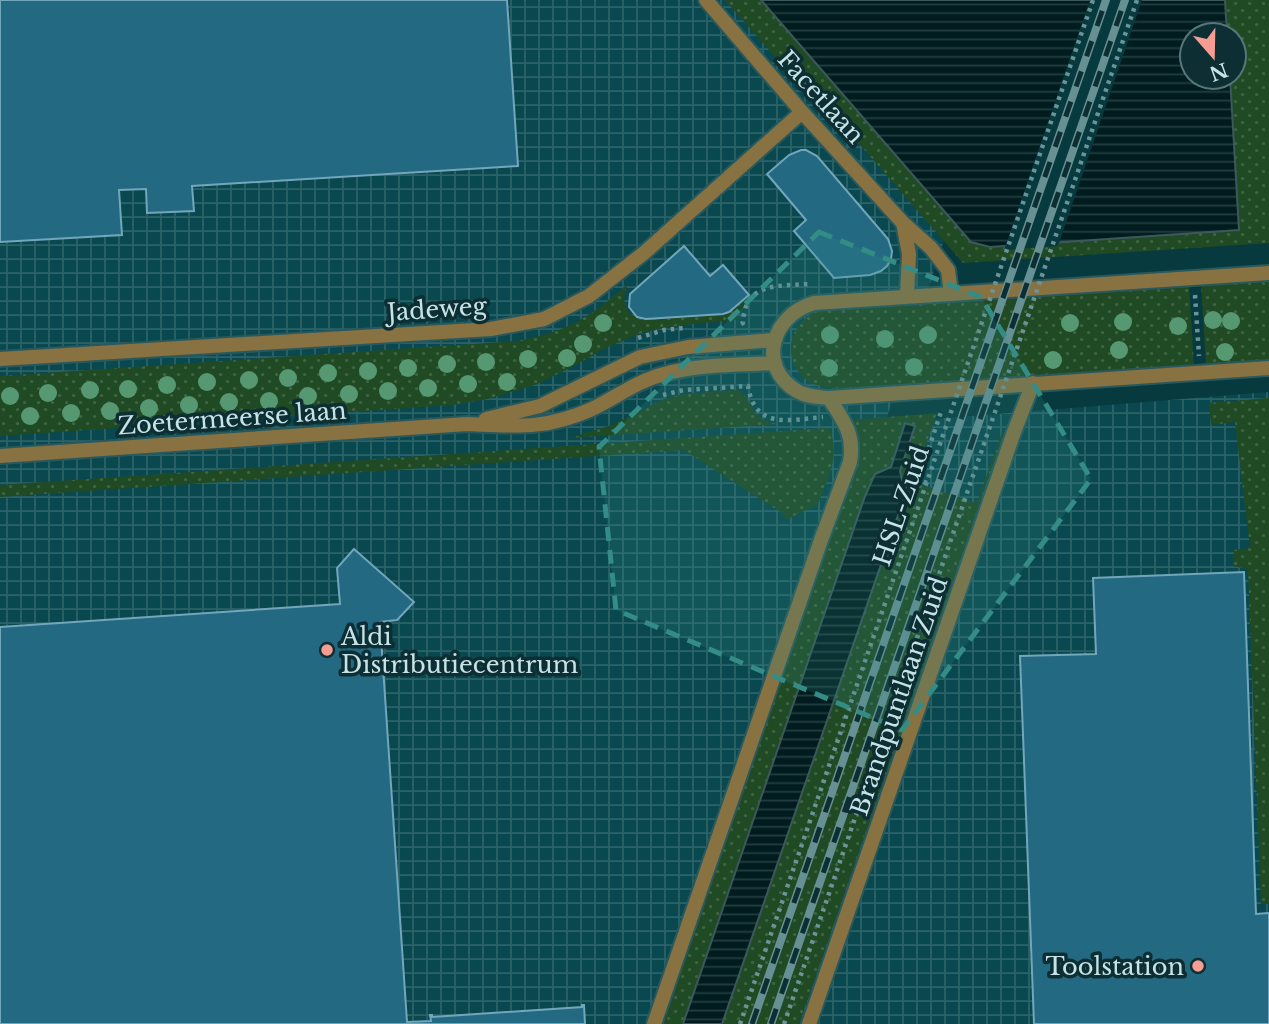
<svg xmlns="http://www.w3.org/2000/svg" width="1269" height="1024" font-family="'Libre Baskerville',serif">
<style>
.industrial{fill:url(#industrial-grid)}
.grass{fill:url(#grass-dots);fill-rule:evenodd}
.water{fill:url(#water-rules);stroke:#3b585b;stroke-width:2}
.pier{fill:#073a3f}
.building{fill:#246982;stroke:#72a6bb;stroke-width:2}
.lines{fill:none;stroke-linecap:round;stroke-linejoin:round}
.minor-casing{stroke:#29595d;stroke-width:18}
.tertiary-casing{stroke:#29595d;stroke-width:18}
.path{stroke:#6c9498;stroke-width:4.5;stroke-dasharray:3.5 5;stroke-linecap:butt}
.minor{stroke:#887242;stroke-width:14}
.tertiary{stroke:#887242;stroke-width:14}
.rail-casing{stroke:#679094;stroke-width:8}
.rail{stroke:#0d2e32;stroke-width:5;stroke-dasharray:16;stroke-linecap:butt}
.path-bridge{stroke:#6c9498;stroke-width:4.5;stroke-dasharray:3.5 5;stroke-linecap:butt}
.tree{fill:#569872}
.marked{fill:#348c86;fill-opacity:0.2;stroke:#348c86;stroke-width:5;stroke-dasharray:14 9;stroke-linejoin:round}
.poi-dot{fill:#f59c93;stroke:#0d2e32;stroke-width:2.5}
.labels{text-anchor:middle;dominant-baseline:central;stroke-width:7;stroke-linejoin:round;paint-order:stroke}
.street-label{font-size:24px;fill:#c6e4e8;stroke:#0d2e32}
.poi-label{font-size:24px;fill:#c6e4e8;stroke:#0d2e32;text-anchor:start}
</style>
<defs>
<pattern id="industrial-grid" width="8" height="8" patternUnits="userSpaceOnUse" patternTransform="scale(1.75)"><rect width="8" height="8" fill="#09484e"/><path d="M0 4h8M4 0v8" fill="none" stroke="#2b6268"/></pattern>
<pattern id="grass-dots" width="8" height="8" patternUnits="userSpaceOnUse" patternTransform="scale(1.75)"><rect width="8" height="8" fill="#204a24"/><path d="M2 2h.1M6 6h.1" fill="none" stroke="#3f6444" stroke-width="1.8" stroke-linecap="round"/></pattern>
<pattern id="water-rules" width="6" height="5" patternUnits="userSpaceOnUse" patternTransform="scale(1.75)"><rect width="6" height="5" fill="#001c1f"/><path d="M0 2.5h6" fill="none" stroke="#243d40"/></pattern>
</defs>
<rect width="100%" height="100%" fill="#073a3f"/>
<path class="industrial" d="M0 0H742L945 237 885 423 1269 392V1024H0Z"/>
<path class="grass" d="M725 0H1269V243L963 263 788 62 783 66ZM1192 35H1234V77H1192Z
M1269 280V363L1206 367 1201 284Z
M628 284C620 300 625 315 643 320L723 315 729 312 747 297 736 320 682 325 644 332 608 347 568 369 535 385 488 399 452 405 0 436V376L516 341C568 332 590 317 628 284Z
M1189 285 1194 367 858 389C842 388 824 390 810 382 805 380 802 376 798 371 782 347 795 320 820 309Z
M738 390C757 403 746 418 778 424L569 438 612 425 664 399 684 394Z
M1269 398V904H1261L1248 569 1233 566 1234 550 1250 548 1235 422 1211 425 1209 403Z
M937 413 913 482 977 503 1002 432 1004 433 799 1024H722L903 501V484L900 471 915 426 905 423 891 468 865 496 683 1024H662L760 740 853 473C859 453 859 440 850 420Z
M829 428C841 456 828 477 818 504L786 520 785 515 684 450 0 497V485Z"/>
<path class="water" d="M761 0H1225L1227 35H1192V77H1230L1239 230 990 247 971 242Z
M905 423 915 426 900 471 903 484 906 488 903 501 722 1024H683L865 496 875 474 891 467Z"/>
<path class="pier" d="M1090 0H1142L1058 246 1004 250Z"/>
<path class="building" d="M0 0H507L518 166 192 186 194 211 147 213 146 189 119 190 122 235 0 242Z
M801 150H806L817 156 888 239 892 251 891 259 887 266 881 271 870 275 834 278 794 231 806 220 767 174 789 155Z
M684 246 710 276 723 265 749 295 729 312 723 314 646 319 637 317 629 307 630 294Z
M354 549 414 602 397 620 380 622 407 1022 431 1021 430 1015H432V1017L582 1007V1005H584L585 1024H0V627L340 604 337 568Z
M1244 572 1256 914 1269 913V1024H1034L1020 656 1096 654 1093 578Z"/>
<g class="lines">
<defs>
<path id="minor" d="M706 0 802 112 903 223 931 248 948 270 951 293
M903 223 909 254 907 296
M0 359 491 329 544 319 589 296 644 253 802 112
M654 1024 821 540 850 462C855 434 843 420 829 398
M809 1024 1014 432 1033 383"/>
<path id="tertiary" d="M1269 273 814 303C772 315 756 366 797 391 807 397 818 397 829 398L1269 368
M486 419 540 406 640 357 688 347 774 340
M0 456 467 424C516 426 545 430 592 409 617 397 637 381 664 374 699 364 739 365 775 363"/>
</defs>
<use href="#minor" class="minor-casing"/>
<use href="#tertiary" class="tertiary-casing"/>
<path class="path" d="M1195 295 1199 356
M741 324 743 323C744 282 779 286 811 284
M638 338 664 330 684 328
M663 395 684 390 748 386C755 430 789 420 823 417
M927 483 918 480 942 409"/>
<use href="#minor" class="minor"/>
<use href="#tertiary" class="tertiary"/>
<defs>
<path id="rail" d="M752 1024 1106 0
M771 1024 1125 0"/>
</defs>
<use href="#rail" class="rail-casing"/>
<use href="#rail" class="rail"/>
<path class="path-bridge" d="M740 1024 1093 0
M784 1024 1137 0"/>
</g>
<g class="tree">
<circle cx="1213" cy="320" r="9"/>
<circle cx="1231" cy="321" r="9"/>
<circle cx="1123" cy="322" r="9"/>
<circle cx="603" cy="323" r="9"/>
<circle cx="1070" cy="323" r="9"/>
<circle cx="1178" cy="326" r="9"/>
<circle cx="830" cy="335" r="9"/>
<circle cx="928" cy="335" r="9"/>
<circle cx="885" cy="339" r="9"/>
<circle cx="583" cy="344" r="9"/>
<circle cx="1119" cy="350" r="9"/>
<circle cx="1225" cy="352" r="9"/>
<circle cx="567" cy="358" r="9"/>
<circle cx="528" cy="359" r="9"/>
<circle cx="1053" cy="360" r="9"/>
<circle cx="486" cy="362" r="9"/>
<circle cx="447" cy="364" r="9"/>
<circle cx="914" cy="367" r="9"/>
<circle cx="408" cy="368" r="9"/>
<circle cx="829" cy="368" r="9"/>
<circle cx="368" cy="371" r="9"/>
<circle cx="328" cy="373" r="9"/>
<circle cx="288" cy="378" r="9"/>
<circle cx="249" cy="380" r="9"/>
<circle cx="207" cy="382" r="9"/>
<circle cx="507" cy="382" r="9"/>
<circle cx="468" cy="384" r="9"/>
<circle cx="167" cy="385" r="9"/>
<circle cx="428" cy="388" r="9"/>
<circle cx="128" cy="389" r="9"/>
<circle cx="90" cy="390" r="9"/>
<circle cx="388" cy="391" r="9"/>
<circle cx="48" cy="393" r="9"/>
<circle cx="349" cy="394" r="9"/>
<circle cx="10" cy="396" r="9"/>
<circle cx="308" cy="396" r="9"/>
<circle cx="269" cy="401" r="9"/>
<circle cx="229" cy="402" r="9"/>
<circle cx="189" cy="405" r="9"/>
<circle cx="149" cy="408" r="9"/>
<circle cx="110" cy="411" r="9"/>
<circle cx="71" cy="413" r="9"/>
<circle cx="30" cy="416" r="9"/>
</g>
<path class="marked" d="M819 232 981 297 1091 479 902 730 616 610 599 447Z"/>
<g class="poi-dot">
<circle cx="327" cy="650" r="7"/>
<circle cx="1198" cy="966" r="7"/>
</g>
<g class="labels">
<g class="street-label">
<text transform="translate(821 97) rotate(48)">Facetlaan</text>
<text transform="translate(437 309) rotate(-4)">Jadeweg</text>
<text transform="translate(232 418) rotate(-4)">Zoetermeerse laan</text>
<text transform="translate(901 506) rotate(-71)">HSL-Zuid</text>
<text transform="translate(899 696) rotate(-71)">Brandpuntlaan Zuid</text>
</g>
<g class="poi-label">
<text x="341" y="636">Aldi<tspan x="341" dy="28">Distributiecentrum</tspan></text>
<text x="1184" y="966" text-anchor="end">Toolstation</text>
</g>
</g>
<g transform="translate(1213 56) rotate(160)"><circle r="33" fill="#0d2e32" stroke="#57777b" stroke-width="2"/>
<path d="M0-5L12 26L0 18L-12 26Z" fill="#f59c93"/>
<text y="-10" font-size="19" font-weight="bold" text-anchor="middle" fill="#c6e4e8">N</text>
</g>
</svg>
